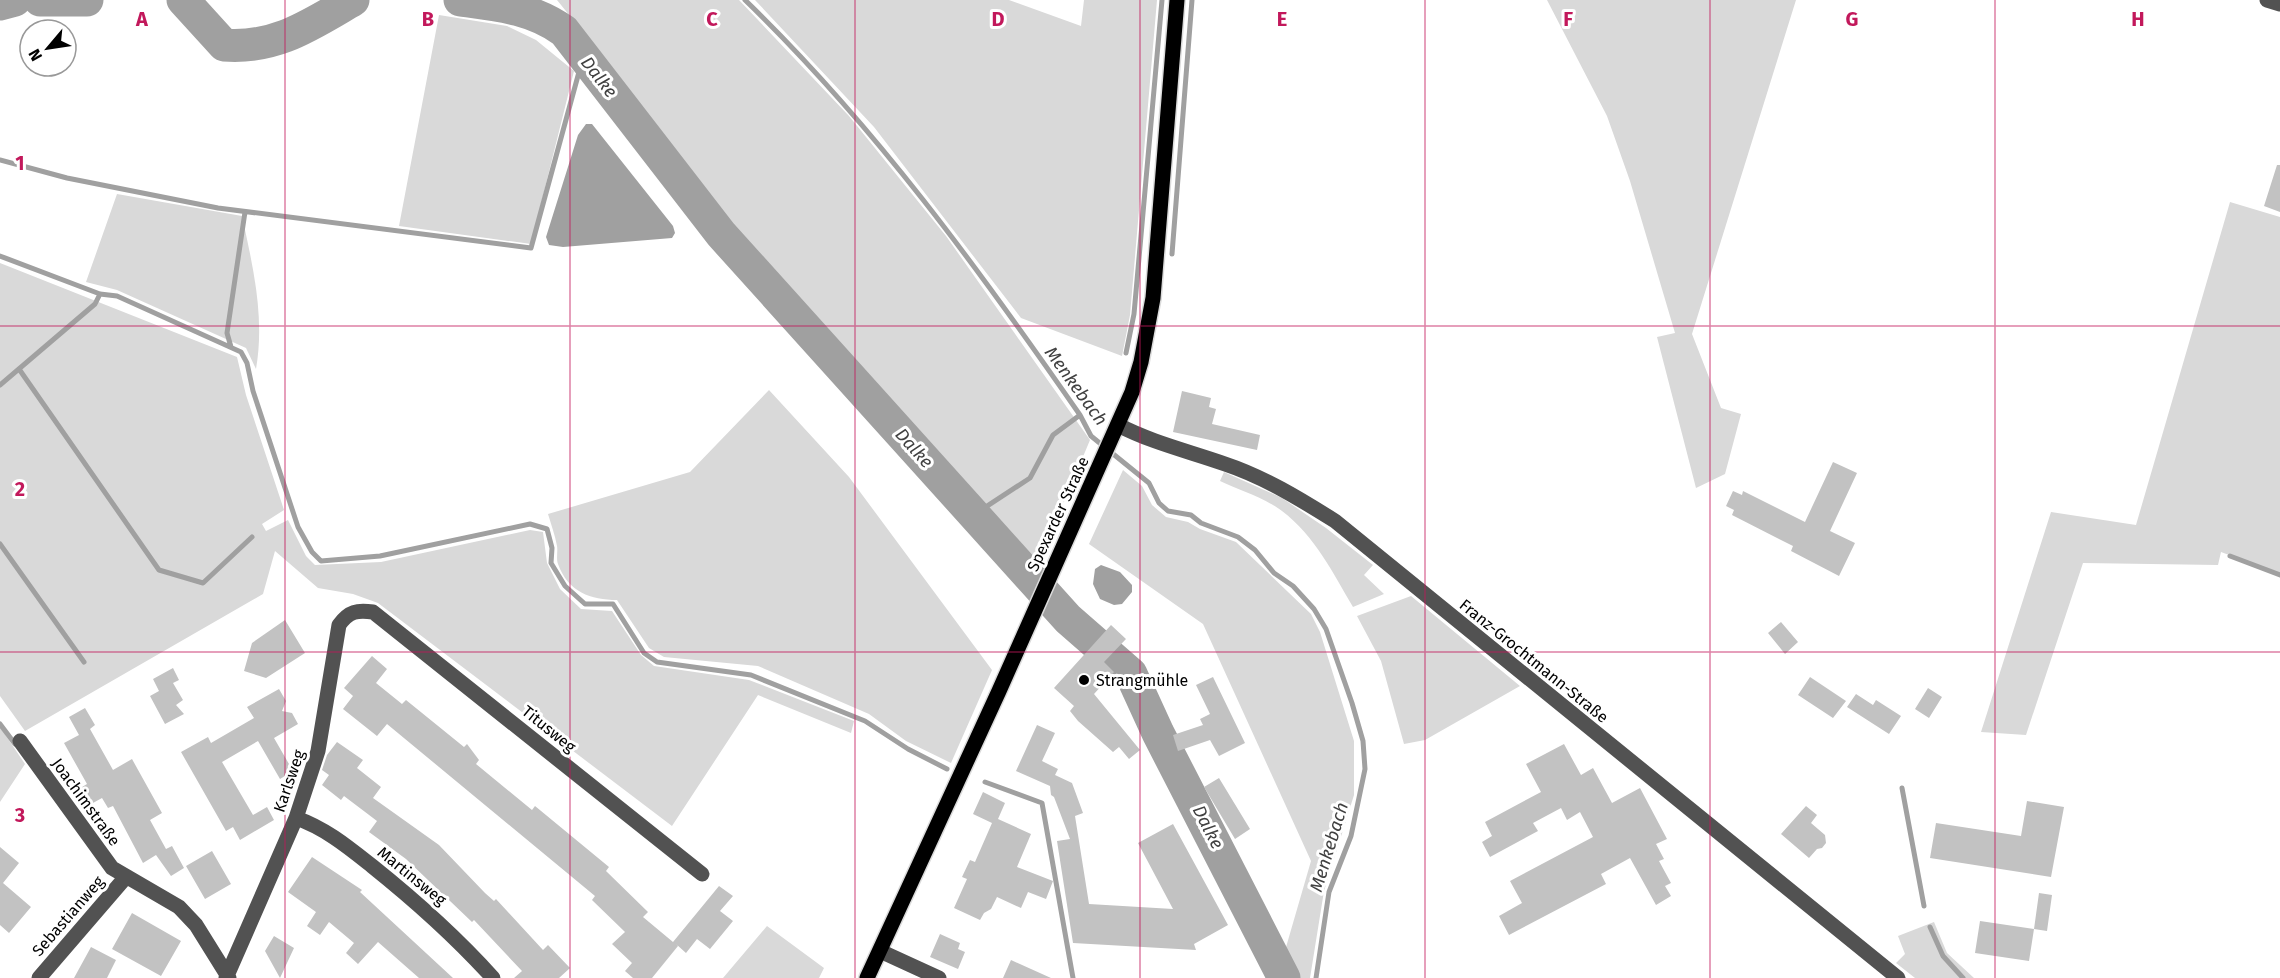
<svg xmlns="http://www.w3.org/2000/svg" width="2280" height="978" font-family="'Fira Sans',sans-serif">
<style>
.green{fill:#d9d9d9}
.water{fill:#a0a0a0}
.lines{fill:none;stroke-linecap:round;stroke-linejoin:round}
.stream{stroke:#a0a0a0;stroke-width:5}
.river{stroke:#a0a0a0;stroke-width:33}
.building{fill:#c2c2c2}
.major-casing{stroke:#dbdbdb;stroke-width:18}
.minor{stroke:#525252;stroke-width:15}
.major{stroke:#000;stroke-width:15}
.grid{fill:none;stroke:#c2185b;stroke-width:1.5;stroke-opacity:0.55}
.poi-dot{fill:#000;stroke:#fff;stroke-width:2}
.labels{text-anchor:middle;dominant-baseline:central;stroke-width:6;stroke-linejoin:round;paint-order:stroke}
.street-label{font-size:16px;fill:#000;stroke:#fff}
.poi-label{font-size:16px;fill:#000;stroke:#fff;text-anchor:start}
.water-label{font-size:18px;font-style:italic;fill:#414141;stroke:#fff}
.grid-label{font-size:20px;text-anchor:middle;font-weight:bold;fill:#c2185b;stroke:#fff;stroke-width:6;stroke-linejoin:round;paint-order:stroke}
</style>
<rect width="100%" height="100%" fill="#fff"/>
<path class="green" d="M557 0H739L849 116 946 236 1090 440 1038 564 725 224 608 79 599 52Z
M755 0H1009L1081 26 1084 0H1157L1130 315 1122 356 1021 318 874 127Z
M1547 0H1796L1692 334 1721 408 1741 414 1725 474 1696 488 1657 337 1675 333 1630 181 1607 116Z
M439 15 507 26 536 40 574 71 531 244 399 226Z
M117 194 242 216C253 267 265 317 256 369L246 348 117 290 86 282Z
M2230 202 2280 217V574L2221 552 2218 565 2083 563 2026 735 1981 732 2051 512 2136 525Z
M0 263 237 357 246 395 284 510 262 524 266 531 288 520 306 556 315 565 381 562 530 530 543 532 547 563 560 589 581 609 612 611 641 655 654 666 749 680 854 721 851 733 758 695 672 826 378 603 353 594 318 588 275 551 263 594 25 731 0 696Z
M769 390 849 477 992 670 951 763 906 741 869 714 758 666 664 657 649 648 617 600C591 600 568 592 558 564 556 559 558 551 557 546 555 535 551 524 548 514L690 472Z
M1123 470 1142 486 1152 505 1166 517 1188 522 1200 529 1236 542 1311 614 1320 632 1354 741V795L1324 891 1310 978H1293L1282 961 1311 861 1203 624 1089 544Z
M1224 472 1282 498 1326 528 1373 565 1364 575 1384 594 1353 607C1333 573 1315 536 1282 511 1265 498 1239 490 1220 481Z
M1411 596 1520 686 1425 740 1404 744 1381 661 1357 616Z
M0 727 25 764 0 802Z
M1934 922 1947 953 1974 978H1915L1896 963 1905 954 1898 936Z
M767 926 824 968 819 978H723Z"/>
<path class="water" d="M586 124H592L673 226 675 233 672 238 563 247 549 245 546 237 578 135Z
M1101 565 1120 572 1132 585V592L1122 604 1114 605 1100 599 1093 584 1095 569Z"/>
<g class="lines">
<path class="stream" d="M745 0C874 125 978 268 1080 415L1091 436 1149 483 1159 503 1168 511 1191 515 1201 523 1238 537 1255 550 1274 573 1293 586 1314 609 1326 629 1352 703 1363 741 1365 769 1351 836 1329 892 1316 978
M0 160 67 178 218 208 531 248 582 61 587 58
M1172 254 1192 0
M0 256 100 294 117 296 241 352 247 363 253 391 298 527 312 552 321 561 380 556 530 524 547 529 552 548 551 563 565 586 585 604H613L644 653 657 662 751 675 865 721 908 749 947 769
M231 347 227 333 245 212
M1126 353 1134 314 1162 0
M19 369 159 570 203 583 252 537
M0 385 95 304 100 294
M975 514 1030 478 1053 435 1080 415
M0 544 84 662
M2230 556 2280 575
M0 724 15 744
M985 782 1042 803 1073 978
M1902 788 1924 906
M1930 927 1943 956 1963 978"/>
<path class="river" d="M40 0H87
M183 0 224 45C276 49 310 25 353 0
M460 0C498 5 532 8 564 31L721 234 1068 619 1131 674 1158 733 1284 978
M0 4 15 0"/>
</g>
<path class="building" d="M2277 165H2280V212L2264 206Z
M1182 391 1211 398 1209 407 1216 409 1212 424 1260 435 1257 450 1173 432Z
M1833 462 1857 473 1830 531 1855 543 1839 576 1791 551 1793 546 1732 515 1734 510 1726 506 1733 491 1742 495 1743 491 1805 522Z
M285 620 305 653 266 678 244 671 252 643Z
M1781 622 1798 642 1785 654 1768 633Z
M1111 625 1126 639 1104 662 1114 672 1094 694 1140 750 1129 759 1119 747 1113 752 1078 721 1070 711 1074 706 1054 688Z
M372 656 387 669 376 683 402 704 406 700 464 747 467 744 479 760 476 764 532 810 535 806 609 867 606 871 648 912 643 917 673 942 719 886 733 896 720 911 733 921 710 949 697 939 686 953 676 944 678 946 652 978H633L625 971 632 963 612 944 625 932 592 900 595 896 387 724 377 736 343 709 353 696 344 688Z
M173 668 179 680 173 683 183 700 176 705 184 714 165 724 150 696 159 691 153 679Z
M1213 677 1245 743 1219 756 1210 740 1178 751 1173 735 1203 725 1200 719 1210 714 1196 685Z
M1810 677 1846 701 1833 718 1798 695Z
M1928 688 1942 697 1929 718 1915 709Z
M279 689 286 701 282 711 292 713 298 724 274 738 293 771 280 779 258 741 222 762 253 815 267 807 274 820 240 840 233 827 226 831 181 752 208 737 211 743 254 718 247 707Z
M1856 694 1873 705 1876 700 1901 716 1889 734 1847 707Z
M85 708 95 725 90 729 113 770 132 759 162 813 150 820 166 849 172 846 184 868 171 876 156 855 143 863 113 806 108 808 102 798 82 809 72 793 87 784 64 743 79 735 69 717Z
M1037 725 1055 733 1042 761 1058 769 1055 775 1072 783 1083 813 1075 816 1089 904 1173 909 1138 843 1173 824 1228 925 1194 944 1196 950 1073 943 1057 841 1070 839 1054 797 1051 795 1050 786 1016 771Z
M337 742 363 760 357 768 381 787 373 798 439 845 485 893 494 901 496 899 543 950 548 945 570 968 559 978H514L522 971 474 920 472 922 406 859 369 832 377 821 344 796 341 800 322 785 329 775 322 770 327 755Z
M1564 744 1581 775 1593 768 1612 803 1640 788 1667 839 1656 844 1664 859 1659 861 1671 883 1665 886 1671 896 1656 905 1630 858 1601 874 1606 884 1509 935 1499 916 1522 903 1510 881 1593 837 1580 812 1567 820 1561 808 1533 823 1538 831 1490 857 1482 842 1492 836 1485 822 1541 792 1526 764Z
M1219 778 1250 829 1235 839 1204 787Z
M983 792 1005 803 998 819 1031 834 1017 867 1053 881 1046 899 1028 892 1021 908 997 897 991 909 984 913 980 920 954 908 967 879 962 877 970 860 975 862 992 823 973 814Z
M2027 801 2064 807 2051 877 1930 858 1936 823 2021 836Z
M1806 806 1817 815 1811 823 1825 835 1826 843 1822 848 1817 849 1809 858 1781 834Z
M0 847 19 863 3 883 31 907 9 933 0 925Z
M212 851 231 884 205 899 186 866Z
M312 857 362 890 360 892 453 978H419L378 942 358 964 346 953 354 943 329 922 320 935 307 926 316 912 288 892Z
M2039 893 2052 895 2047 931 2034 929Z
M132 913 181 941 161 976 112 949Z
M1980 921 2034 929 2029 961 1975 953Z
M940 934 960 943 958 949 965 952 958 969 930 957Z
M274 936 294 948 280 978 265 951Z
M91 947 116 960 107 978H74Z
M1011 960 1051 978H1003Z"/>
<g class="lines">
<defs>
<path id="major" d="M867 978 999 691 1132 392 1141 362 1153 298 1177 0"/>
</defs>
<use href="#major" class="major-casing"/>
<path class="minor" d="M2267 0 2280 4
M1118 425C1153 443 1188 451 1225 464 1264 477 1300 499 1335 521L1898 978
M20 741 112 868 179 907 196 925 229 978
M296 818C325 828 348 847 372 866 417 902 455 936 493 978
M880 951 939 978
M39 978 125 878
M226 978 296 818 318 751 339 625C349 611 357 610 373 612L702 874"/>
<use href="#major" class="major"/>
</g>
<path class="grid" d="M285 0V978M570 0V978M855 0V978M1140 0V978M1425 0V978M1710 0V978M1995 0V978M0 326H2280M0 652H2280"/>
<circle class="poi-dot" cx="1084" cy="680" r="6"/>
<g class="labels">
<g class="street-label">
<text transform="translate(1058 514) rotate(-65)">Spexarder Straße</text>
<text transform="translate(1534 661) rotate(39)">Franz-Grochtmann-Straße</text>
<text transform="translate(549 729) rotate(39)">Titusweg</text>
<text transform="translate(289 781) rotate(-71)">Karlsweg</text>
<text transform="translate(86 802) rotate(54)">Joachimstraße</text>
<text transform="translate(412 876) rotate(39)">Martinsweg</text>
<text transform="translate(68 916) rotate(-49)">Sebastianweg</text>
</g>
<g class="poi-label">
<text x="1096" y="680">Strangmühle</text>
</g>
<g class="water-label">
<text transform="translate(599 77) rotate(52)">Dalke</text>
<text transform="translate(1076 386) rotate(54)">Menkebach</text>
<text transform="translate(914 448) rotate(48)">Dalke</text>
<text transform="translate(1208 827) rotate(63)">Dalke</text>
<text transform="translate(1329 847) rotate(-73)">Menkebach</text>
</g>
</g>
<g class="grid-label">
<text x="142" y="26">A</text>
<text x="428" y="26">B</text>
<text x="712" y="26">C</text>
<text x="998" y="26">D</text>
<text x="1282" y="26">E</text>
<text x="1568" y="26">F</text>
<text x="1852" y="26">G</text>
<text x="2138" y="26">H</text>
<text x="20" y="170">1</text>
<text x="20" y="496">2</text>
<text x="20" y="822">3</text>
</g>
<g transform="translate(48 48) rotate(241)"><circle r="28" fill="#ffffff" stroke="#999999" stroke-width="1.5"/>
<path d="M0-4.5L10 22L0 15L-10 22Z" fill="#000000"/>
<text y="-9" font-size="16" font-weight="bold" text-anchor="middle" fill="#000000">N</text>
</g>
</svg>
